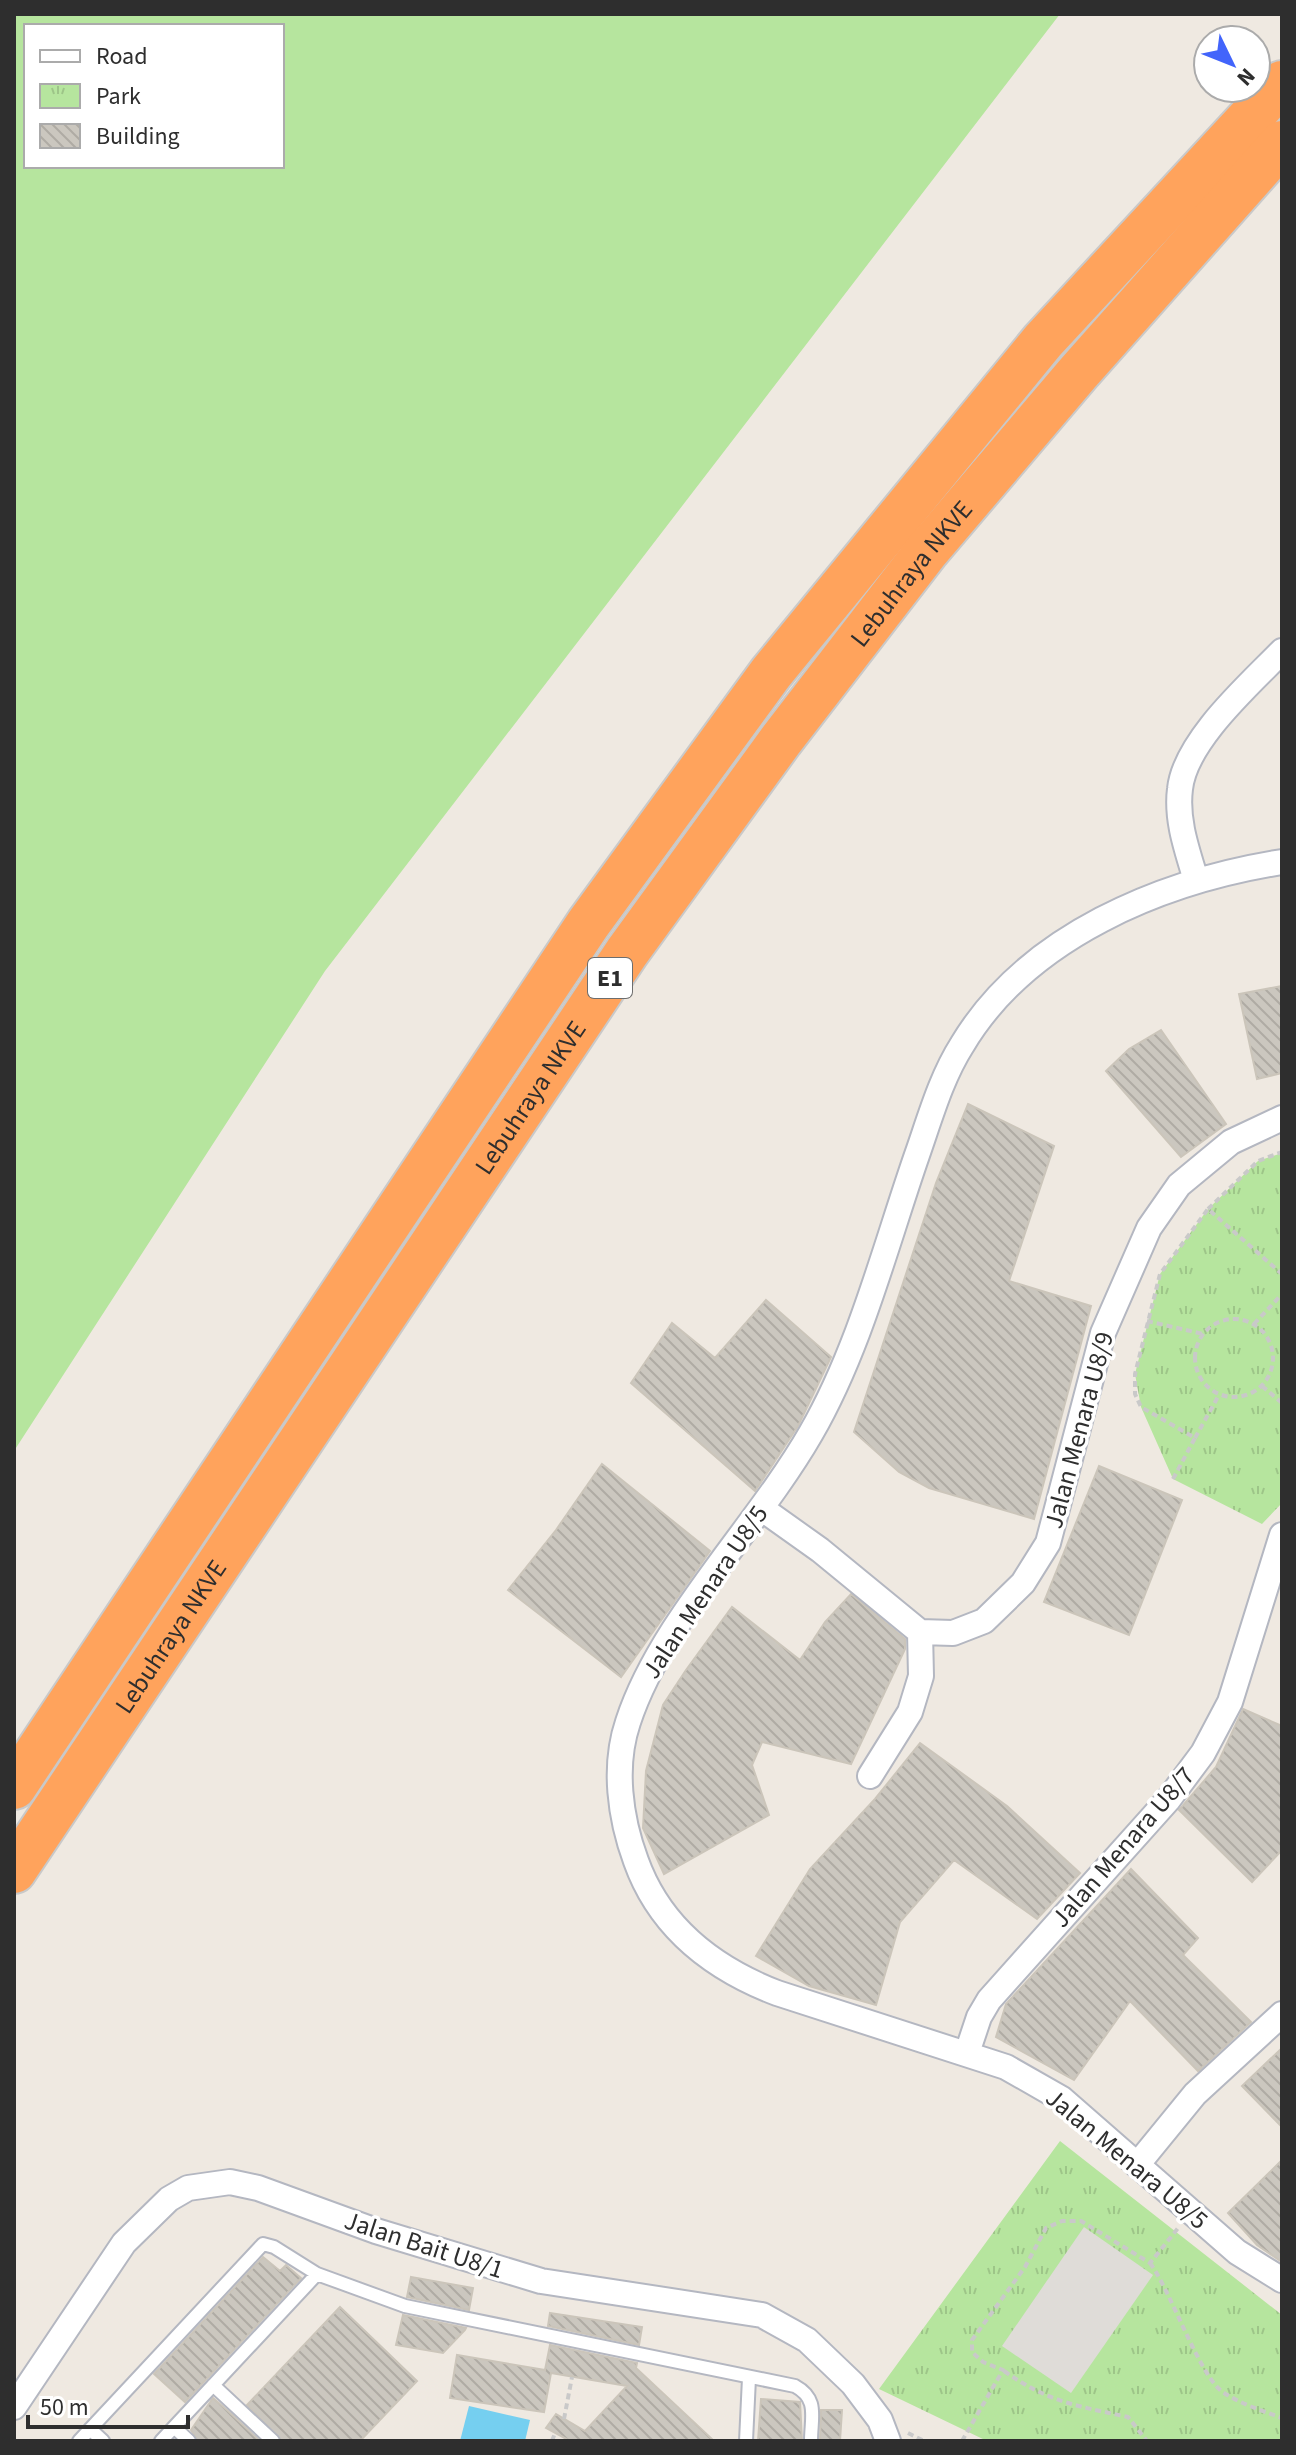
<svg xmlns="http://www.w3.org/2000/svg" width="1296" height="2455" font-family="'Source Sans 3',sans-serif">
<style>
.grass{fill:#b6e59e;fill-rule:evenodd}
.park{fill:url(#park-tufts)}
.plaza{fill:#dfdcd8}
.water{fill:#75cff0}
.building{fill:url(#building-back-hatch);stroke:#cbc5ba;stroke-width:2}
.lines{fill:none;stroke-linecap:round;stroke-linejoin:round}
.service-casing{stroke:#b4b7c1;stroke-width:16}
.minor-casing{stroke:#b4b7c1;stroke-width:28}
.motorway-casing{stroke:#c9c9c9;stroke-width:48}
.path{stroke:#c9c9c9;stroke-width:4;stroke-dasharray:6 4;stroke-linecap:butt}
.service{stroke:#fff;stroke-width:12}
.minor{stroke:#fff;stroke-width:24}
.motorway{stroke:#ffa35c;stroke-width:44}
.labels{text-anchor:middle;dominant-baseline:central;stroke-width:7;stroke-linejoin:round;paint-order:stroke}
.shield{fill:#fff;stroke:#6d6d6d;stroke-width:2}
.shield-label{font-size:24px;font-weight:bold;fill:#2e2e2e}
.street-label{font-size:26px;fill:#2e2e2e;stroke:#fff}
</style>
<defs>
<pattern id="park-tufts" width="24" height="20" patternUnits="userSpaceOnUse" patternTransform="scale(2)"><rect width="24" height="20" fill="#b6e59e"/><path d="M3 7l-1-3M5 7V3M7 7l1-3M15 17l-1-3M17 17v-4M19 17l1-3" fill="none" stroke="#9dc588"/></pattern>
<pattern id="building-back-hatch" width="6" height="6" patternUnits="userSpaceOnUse" patternTransform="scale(2)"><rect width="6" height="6" fill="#cbc7bf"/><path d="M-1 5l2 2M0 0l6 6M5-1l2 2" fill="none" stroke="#afaba4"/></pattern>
</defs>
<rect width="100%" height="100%" fill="#efe9e1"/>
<path class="grass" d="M14 14H1060L325 971 14 1451ZM26 26H282V166H26Z"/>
<path class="park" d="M1282 1153V1503L1262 1524 1173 1479 1141 1407 1135 1374 1160 1274 1208 1209 1258 1161Z
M1060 2141 1282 2315V2441H987L879 2389Z"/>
<path class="plaza" d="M1084 2227 1153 2275 1071 2393 1002 2346Z"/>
<path class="water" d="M469 2406 530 2420 525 2441H460Z"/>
<path class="building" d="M1282 986V1073L1257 1079 1239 994Z
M1161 1030 1226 1124 1181 1157 1106 1071 1129 1049Z
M968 1104 1054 1146 1009 1281 1091 1306 1034 1519 929 1488 899 1472 854 1432 936 1183Z
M766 1300 831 1357 798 1426 755 1491 631 1383 672 1323 715 1358Z
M602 1464 710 1551 621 1677 508 1590 556 1530Z
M1099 1466 1182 1500 1129 1635 1044 1602Z
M851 1594 905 1639V1649L851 1764 762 1742 752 1765 769 1815 664 1874 643 1828 646 1771 663 1705 686 1670 732 1607 800 1660 825 1622Z
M1243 1709 1282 1726V1850L1252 1882 1179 1810 1216 1767Z
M920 1743 1007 1806 1080 1873 1037 1919 954 1860 900 1922 876 2005 809 1986 756 1956 810 1869 875 1799Z
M1131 1869 1198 1938 1183 1955 1251 2022 1198 2071 1130 2001 1074 2080 996 2037 1006 2004Z
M1282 2048V2127L1242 2086Z
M1282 2160V2262L1257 2245 1228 2213Z
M263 2257 280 2271 286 2265 301 2278 185 2402 154 2374Z
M411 2277 473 2288 469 2310 407 2297Z
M340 2307 417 2381 360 2441H282L247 2405Z
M550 2313 642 2327 639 2345 548 2326Z
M403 2315 466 2328 465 2330 443 2353 396 2345Z
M550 2345 637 2363 636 2368 714 2441H570L546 2428 556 2414 585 2431 627 2386 551 2373 544 2412 450 2398 457 2355 545 2370Z
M213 2398 228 2411 260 2441H198L191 2430Z
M761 2399 800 2402 802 2441H758Z
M821 2410H842L840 2441H820Z"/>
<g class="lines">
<defs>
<path id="service" d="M213 2385 273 2441
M174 2427 189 2441
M90 2429 103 2441
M79 2441 263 2244 274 2247 317 2274 405 2306 795 2386C819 2399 811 2417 811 2441
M161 2441 317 2274
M746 2441 749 2378"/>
<path id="minor" d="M1282 862C1162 881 1027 936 962 1045 941 1078 930 1118 917 1155 885 1247 860 1348 811 1433 757 1527 661 1621 628 1722 613 1766 620 1818 636 1861 660 1928 712 1968 777 1993L1006 2067 1062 2099 1237 2252 1282 2280
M1196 880C1187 850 1176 820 1180 789 1185 741 1249 685 1282 651
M761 1508 820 1550 920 1632 953 1633 984 1621 1023 1583 1048 1543 1103 1333 1149 1228 1179 1185 1231 1142 1282 1118
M870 1776 910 1712 921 1676 920 1632
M967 2053 979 2017 989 2000 1168 1800 1203 1753 1230 1702 1282 1535
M1137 2165 1195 2094 1282 2014
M14 2407 124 2243 169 2199 188 2188 230 2182 258 2188 376 2231 541 2281 762 2315 807 2340 853 2384 880 2420 888 2441"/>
<g id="motorway">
<path d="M14 1787 588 924 771 673 1043 341 1282 83"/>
<path id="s1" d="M14 1871 627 952 781 740 926 552 1078 373 1282 143"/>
</g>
</defs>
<use href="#service" class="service-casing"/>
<use href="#minor" class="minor-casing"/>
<use href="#motorway" class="motorway-casing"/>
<path class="path" d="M1208 1209 1258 1161 1282 1152
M1195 1358a39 39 0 1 1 78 0a39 39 0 1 1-78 0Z
M1147 1321 1203 1334
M1254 1324 1282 1294
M1262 1386 1282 1403
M1195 1438 1219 1395
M1173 1479 1195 1438 1141 1407 1135 1394V1374L1160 1274 1208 1209 1282 1274
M1150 2263C1171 2291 1200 2378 1224 2393 1241 2404 1263 2411 1282 2418
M1004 2371C1048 2402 1077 2406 1128 2417L1147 2441
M564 2419 572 2377
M908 2433 924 2441
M552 2441 555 2433
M962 2441 1003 2370 983 2362 972 2352V2340L1025 2267 1046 2228 1062 2221H1081L1150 2263 1179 2227"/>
<use href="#service" class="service"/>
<use href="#minor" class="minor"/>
<use href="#motorway" class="motorway"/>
</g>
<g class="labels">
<rect class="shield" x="588" y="958" width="44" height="40" rx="6"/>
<g class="shield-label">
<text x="610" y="978">E1</text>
</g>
<g class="street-label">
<text stroke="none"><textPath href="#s1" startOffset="1578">Lebuhraya NKVE</textPath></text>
<text stroke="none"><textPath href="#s1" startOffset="930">Lebuhraya NKVE</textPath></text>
<text transform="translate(1079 1430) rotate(-75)">Jalan Menara U8/9</text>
<text transform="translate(705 1592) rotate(-56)">Jalan Menara U8/5</text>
<text stroke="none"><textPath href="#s1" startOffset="282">Lebuhraya NKVE</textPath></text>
<text transform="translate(1123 1847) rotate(-49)">Jalan Menara U8/7</text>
<text transform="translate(1127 2159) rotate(40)">Jalan Menara U8/5</text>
<text transform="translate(424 2245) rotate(18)">Jalan Bait U8/1</text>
</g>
</g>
<rect width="1296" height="2455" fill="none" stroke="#2e2e2e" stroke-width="32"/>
<rect x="24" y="24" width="260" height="144" fill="#ffffff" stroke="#ababab" stroke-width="2"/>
<rect x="40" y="50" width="40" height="12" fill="#ffffff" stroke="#ababab" stroke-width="2"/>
<text x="96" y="64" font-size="24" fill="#2e2e2e">Road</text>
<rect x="40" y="84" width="40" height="24" fill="url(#park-tufts)" stroke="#ababab" stroke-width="2"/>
<text x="96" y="104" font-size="24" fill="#2e2e2e">Park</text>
<rect x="40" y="124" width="40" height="24" fill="url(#building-back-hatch)" stroke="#ababab" stroke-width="2"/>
<text x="96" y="144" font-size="24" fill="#2e2e2e">Building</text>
<g transform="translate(1232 64) rotate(133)"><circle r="38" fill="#ffffff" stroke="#ababab" stroke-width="2"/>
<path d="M0-6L14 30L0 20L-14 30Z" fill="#4264fb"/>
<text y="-12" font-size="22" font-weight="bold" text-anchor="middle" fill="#2e2e2e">N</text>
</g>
<path d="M28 2415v12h160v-12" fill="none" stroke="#2e2e2e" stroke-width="4"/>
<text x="40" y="2415" font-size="24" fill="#2e2e2e" stroke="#ffffff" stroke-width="6" paint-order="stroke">50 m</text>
</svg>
